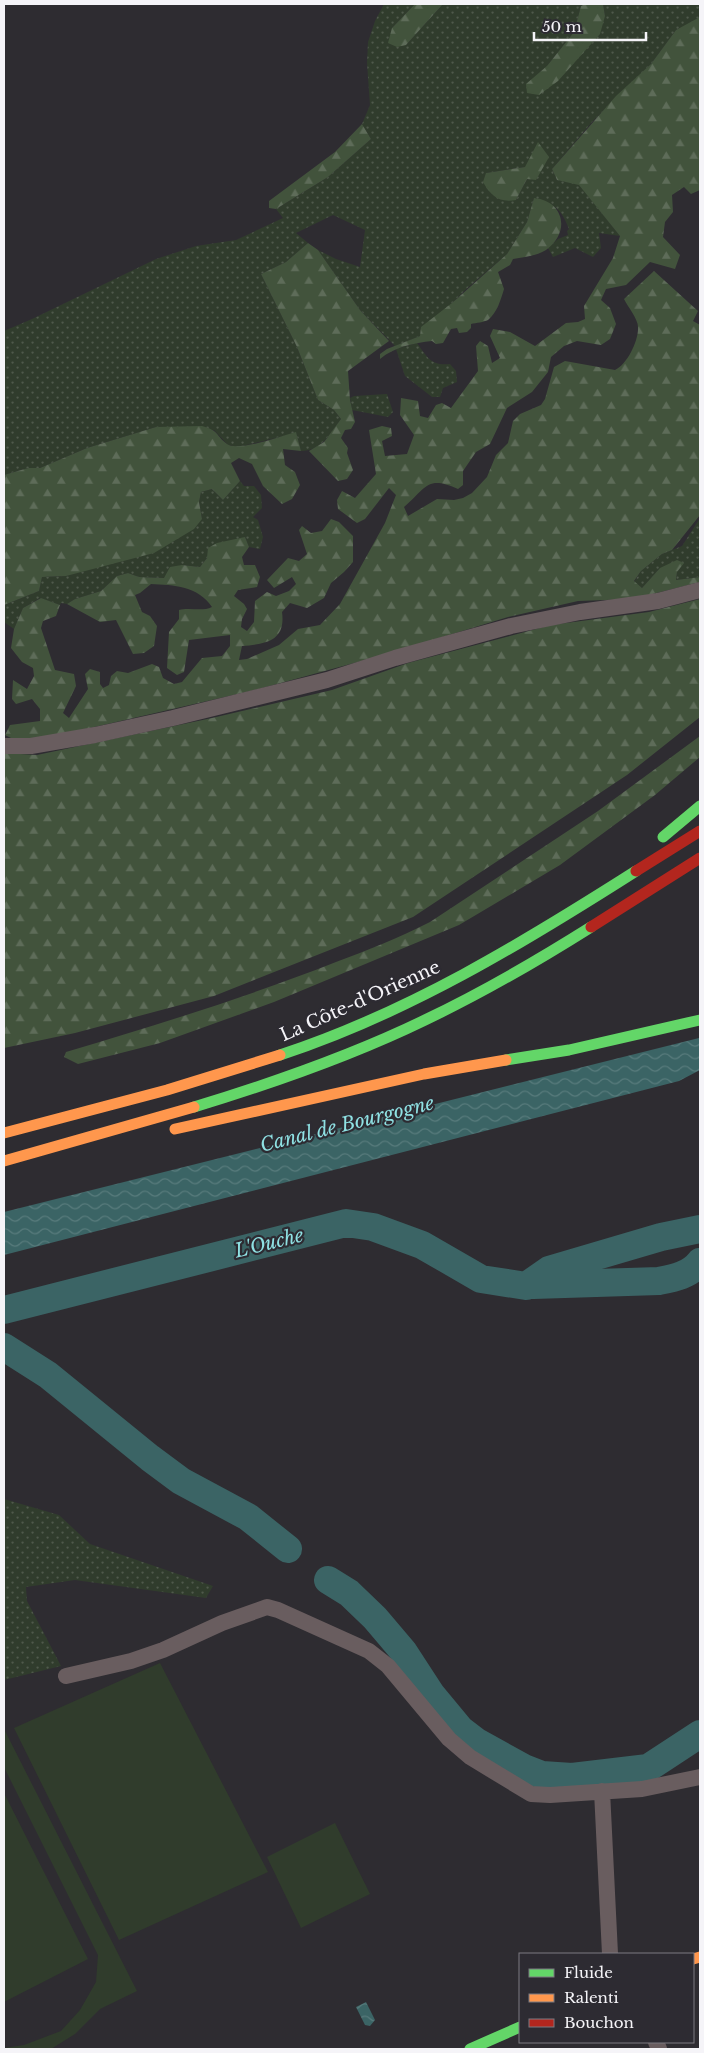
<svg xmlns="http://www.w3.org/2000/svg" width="704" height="2053" font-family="'Libre Baskerville',serif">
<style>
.grass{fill:url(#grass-dots);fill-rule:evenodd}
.forest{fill:url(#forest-firs)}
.pitch{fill:#303c2c}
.water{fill:url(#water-waves)}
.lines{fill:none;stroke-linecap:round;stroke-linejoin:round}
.river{stroke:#3b6465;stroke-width:28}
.street{stroke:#695d5f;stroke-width:16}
.fast{stroke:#63d668;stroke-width:11}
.slow{stroke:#ff974d;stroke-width:11}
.jam{stroke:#b3261e;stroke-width:11}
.labels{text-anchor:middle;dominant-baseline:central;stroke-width:4.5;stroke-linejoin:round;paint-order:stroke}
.street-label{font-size:18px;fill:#f5f4f8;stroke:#2d2b32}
.water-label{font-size:19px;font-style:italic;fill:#8fe1e3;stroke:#2d2b32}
</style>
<defs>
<pattern id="grass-dots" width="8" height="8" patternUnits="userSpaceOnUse" patternTransform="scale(1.25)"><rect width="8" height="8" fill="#303c2c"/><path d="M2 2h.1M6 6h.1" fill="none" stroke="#4f594b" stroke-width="1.8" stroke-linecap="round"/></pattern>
<pattern id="forest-firs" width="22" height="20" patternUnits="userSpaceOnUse" patternTransform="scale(1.25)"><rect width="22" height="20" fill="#42533c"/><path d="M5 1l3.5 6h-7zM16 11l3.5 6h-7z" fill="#5e6c59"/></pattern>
<pattern id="water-waves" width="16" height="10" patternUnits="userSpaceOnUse" patternTransform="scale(1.25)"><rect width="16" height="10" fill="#3b6465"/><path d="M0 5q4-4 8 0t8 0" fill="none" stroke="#587b7c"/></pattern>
</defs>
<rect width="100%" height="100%" fill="#2e2c31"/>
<path class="grass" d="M384 4H415L392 28 406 45 443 4H585L581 6 574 32 547 66 526 84 605 16 603 4H700V17L698 20 676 30 651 64 592 122 552 169 557 180 579 184 620 236 599 233 601 248 593 257 575 248 553 257 548 248 558 239 568 235 567 231 569 229C561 208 555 205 534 198L527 222 507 254 464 291 420 336 395 346 360 310 318 250 336 259 360 267 365 230 333 215 296 233 308 243 286 262 261 274 297 347 318 400 334 410 341 419C330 434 321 451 301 451L296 433 238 447 228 445 214 430 156 427 87 448 40 468H28L4 475V331L32 319 156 259 196 246 236 240 283 218 276 209 328 177 371 139 362 124 370 105 367 63 368 42 375 21ZM525 167 527 179 516 200 486 173Z
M417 343C427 357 431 366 450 364L456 371 457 382 443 388 440 397H432L405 376 396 349Z
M387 394 393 412 388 417 352 410 350 398 354 396Z
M240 481 244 486H254L261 495 262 508 253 517 258 520 263 537 260 549 249 547 245 537 207 558 200 567 182 565 165 578 139 577 128 573 117 576 101 591 75 599 67 604 61 603 60 605 40 598 23 608 14 629 4 622V605L39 591 42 577 66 576 202 519 199 502 201 492 212 489 223 500Z
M700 518V577L676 580 677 572 660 568 642 588 634 582 641 571 662 554 682 546Z
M4 1499 59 1515 90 1544 213 1586 206 1598 75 1580 26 1587 27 1601 61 1666 4 1680Z"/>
<path class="forest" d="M415 4H443L406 45 397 47 388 43 392 28Z
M585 4H603L605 16 600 34 558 81 539 95 527 93 526 84 547 66 574 32 581 6Z
M700 17V190L691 194 684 187 672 195 673 212 665 222 663 237 680 255 675 269 650 262 626 285 606 289 601 300 610 308 616 324 610 339 601 345 577 341 564 346 551 357 548 372 532 392 507 408 490 444 476 452 463 471V485L458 489C427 475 427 487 404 507L408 516 437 499 454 500 463 498 472 493 487 477 496 455 508 443 513 421 520 414 541 405 545 399 554 367 565 361 615 370C627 365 639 340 638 327 638 319 628 307 624 299L654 271 698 311 693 321 700 325V515L672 550 662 554 641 571 634 581 642 588 660 568 677 560 684 563 677 572 676 580 700 577V582L633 599 578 601 508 617 387 654 255 690 90 728 30 741 15 740 5 735 10 725 40 721V709L32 699 16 704 12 699 13 680 27 689 34 676 33 668 22 662 11 648 14 629 23 608 41 598 60 605 56 616 43 621 41 628 55 670 74 674 76 686 63 713 69 718 88 689 85 674 90 669 100 672V684L103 688 109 685 111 676 117 671 128 673 152 664 159 667 163 678 174 684 182 682 202 658 222 656 230 646V635L189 640 184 672 177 675 167 668 169 632 179 619V610C190 607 202 612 212 607 198 586 174 585 151 584L140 593 135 595 142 612 150 616 157 626 154 646 144 653 133 654 116 620 100 622 67 604 75 599 101 591 117 576 128 573 139 577 164 578 170 567 182 565 200 567 207 558 208 548 217 543 245 537 249 547 242 557 244 565H255L260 577 257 587 238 590 234 596 244 604 247 609 242 619 241 627 247 631 254 622 255 601 267 592 276 596 289 591 296 584 292 577 274 588 267 580 288 558 299 561 307 554 299 530 302 526 311 533 322 531 331 519 339 522 353 536V562L344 572 331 583 324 598 307 608 290 603 282 612C286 641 266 644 242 646L239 660 247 659 279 645 298 629 320 625 340 604 385 523 396 495 389 488 365 519 357 523 338 509 337 500 342 491 355 498 376 474 369 430 382 426 391 428 392 436 382 441 385 456 407 454 414 435 400 415 401 398 418 401 420 416 428 418 436 405 442 403 451 408 478 371 476 346 480 341 488 346 492 363 500 358 490 336 493 329 510 332 535 346 566 323 578 322 585 319 584 306 613 258 620 236 579 185 557 180 552 169 616 96 651 64 676 30Z
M362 124 371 139 328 177 276 209 269 208V201L335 152Z
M538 142 549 157 536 180 527 179 516 200C499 203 491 196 483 182L486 173 525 167Z
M534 198C564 201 571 232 546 250 536 256 524 257 513 259L510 265 498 272 504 289C501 299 497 313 488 320 484 322 476 323 471 324V328L467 332 459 333 457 328 451 329 443 343 436 344 432 341C414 343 394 347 380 359V354L387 349 420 336 421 327 452 303 507 254 527 222Z
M308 243 318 250 360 310 389 341 348 371 350 400 355 422 351 429 345 430 341 438 348 448 347 453 353 470 347 479 338 481 309 451 324 442 341 419 334 410 318 400 297 347 261 274 286 262Z
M202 426C220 431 215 435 227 444 237 452 282 436 296 432L301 451 283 449 285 465 295 472 300 485 292 499 282 504 263 486 252 464 239 458 231 463 240 481 223 500 212 489 201 492 199 502 202 519 194 529 154 553 66 576 42 577 39 591 4 605V475L28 468H40L87 448 156 427Z
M700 599V717L627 775 413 917 214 996 75 1033 4 1048V753L37 755 212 718 332 690 408 663 551 625 649 612Z
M700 736V757L655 795 560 865 459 925 274 1002 160 1043 78 1064 64 1057 66 1052C157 1025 247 997 336 962 368 950 399 938 430 922L598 811Z"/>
<path class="pitch" d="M160 1663 268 1872 119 1940 14 1728Z
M4 1729 137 1991 100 2009 75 2034 51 2049 4 2048 24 2045 61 2031 80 2010 96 1982 98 1955 4 1767Z
M4 1793 88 1959 4 2002Z
M335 1823 370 1894 301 1928 267 1857Z"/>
<path class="water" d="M699 1038 700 1070 679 1081 4 1255V1212Z
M366 2002 375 2020 370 2026 365 2025 356 2007Z"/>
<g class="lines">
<path class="river" d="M533 1285 659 1281C674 1278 690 1275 700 1262
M4 1310 346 1223 373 1227 422 1245 481 1279 526 1286 549 1270 661 1237 700 1229
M4 1347 48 1375 150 1458 181 1481 248 1517 288 1549
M328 1580 349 1593 375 1618 403 1651 431 1694 460 1729 477 1742 524 1768 542 1775 572 1777 648 1768 700 1734"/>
<path class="street" d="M4 746H31L95 735 173 718 327 680 395 658 511 626 580 612 658 601 700 590
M66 1676 131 1661 163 1650 222 1623 267 1607 278 1610 369 1651 388 1666 449 1739 470 1757 531 1794 550 1795 642 1789 700 1777
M602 1791 610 1954
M656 2042 659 2049"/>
<path class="fast" d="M663 837 700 806
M280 1055C408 1013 523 943 636 871
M506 1060 569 1050 700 1020
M194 1107C273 1083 351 1056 425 1020 482 993 537 961 591 927
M470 2049 520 2027"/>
<path class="slow" d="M175 1129 424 1074 506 1060
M4 1133 167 1090 280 1055
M4 1161 194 1107
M693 1959 700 1957"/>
<path class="jam" d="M636 871 700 831
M591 927 700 858"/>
</g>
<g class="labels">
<g class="street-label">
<text transform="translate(360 1001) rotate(-24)">La Côte-d'Orienne</text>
</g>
<g class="water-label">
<text transform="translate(347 1124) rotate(-14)">Canal de Bourgogne</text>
<text transform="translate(269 1243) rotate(-14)">L'Ouche</text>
</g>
</g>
<rect width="704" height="2053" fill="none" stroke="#f5f4f8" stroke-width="10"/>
<rect x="519" y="1953" width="175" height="90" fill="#2d2b32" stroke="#7d7b81"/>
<rect x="529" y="1969" width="25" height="8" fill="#63d668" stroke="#7d7b81"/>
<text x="564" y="1978" font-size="15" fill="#f5f4f8">Fluide</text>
<rect x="529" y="1994" width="25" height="8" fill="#ff974d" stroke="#7d7b81"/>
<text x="564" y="2003" font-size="15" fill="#f5f4f8">Ralenti</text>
<rect x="529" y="2019" width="25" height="8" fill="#b3261e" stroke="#7d7b81"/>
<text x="564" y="2028" font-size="15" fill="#f5f4f8">Bouchon</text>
<path d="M534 32v8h112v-8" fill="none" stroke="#f5f4f8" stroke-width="2.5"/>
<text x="542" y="32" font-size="15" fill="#f5f4f8" stroke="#2d2b32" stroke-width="4" paint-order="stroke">50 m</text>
</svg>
